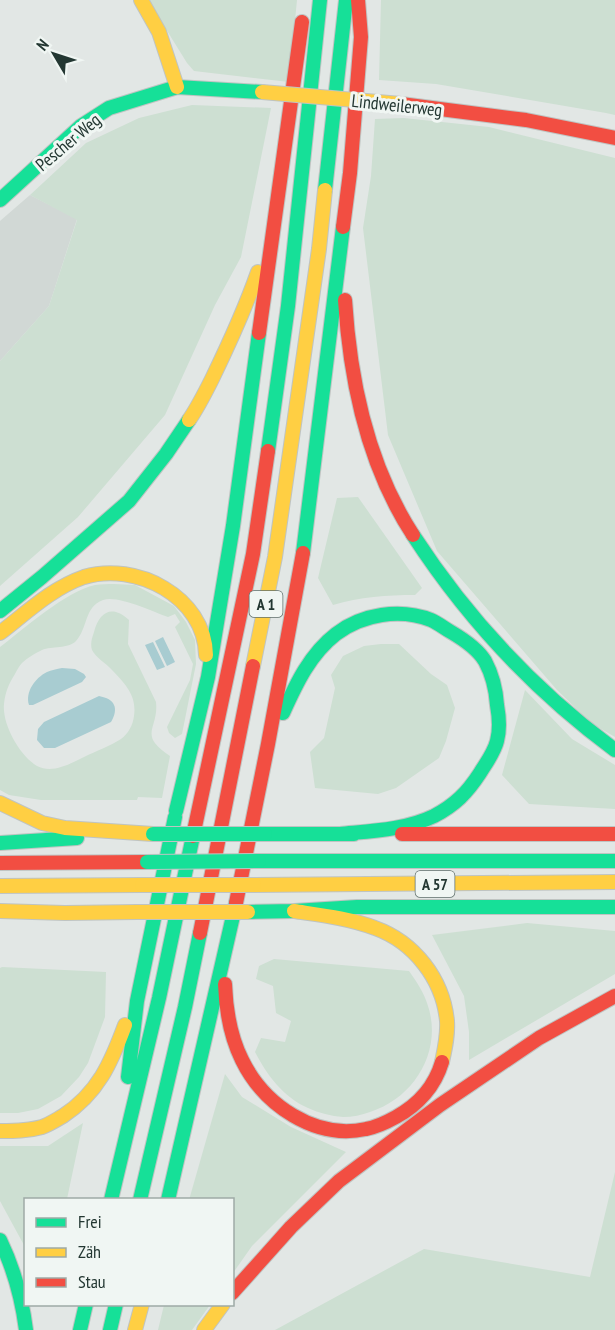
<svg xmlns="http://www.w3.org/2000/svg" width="615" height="1330" font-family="'PT Sans Narrow',sans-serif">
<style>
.built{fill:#d1d8d5}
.green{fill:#cddfd2}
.water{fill:#a8ccd1}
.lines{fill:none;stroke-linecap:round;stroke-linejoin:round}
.fast-casing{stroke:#bfc4c2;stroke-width:16}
.slow-casing{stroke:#bfc4c2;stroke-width:16}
.jam-casing{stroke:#bfc4c2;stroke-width:16}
.fast{stroke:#16e098;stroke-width:14}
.slow{stroke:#ffcf43;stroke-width:14}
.jam{stroke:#f24e42;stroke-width:14}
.fast-bridge-casing{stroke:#bfc4c2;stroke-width:16;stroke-linecap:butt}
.slow-bridge-casing{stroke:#bfc4c2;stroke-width:16;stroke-linecap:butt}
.fast-bridge{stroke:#16e098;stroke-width:14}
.slow-bridge{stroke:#ffcf43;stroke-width:14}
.labels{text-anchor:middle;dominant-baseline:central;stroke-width:6;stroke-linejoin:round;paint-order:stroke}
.shield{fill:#f0f6f3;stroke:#60706c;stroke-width:1.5}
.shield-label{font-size:16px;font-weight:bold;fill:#233732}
.street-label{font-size:18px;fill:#233732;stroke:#f0f6f3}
</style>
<rect width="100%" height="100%" fill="#e2e7e5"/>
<path class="built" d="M30 195 77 219 49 306 0 361V221Z"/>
<path class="green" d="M148 0H297L289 82 194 71 187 63Z
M381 0H615V115L606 113 436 84 379 80Z
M192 105 271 108 241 257 215 305 165 415 78 517 0 586V361L49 306 77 220 30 195 86 143 139 118Z
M404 118 489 127 615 158V737L591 723 557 690 437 551 388 435 363 228 371 176 375 119Z
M358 497 422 588 415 595C387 595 360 597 333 605L318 578 337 498Z
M114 584 135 585 174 606 186 622 195 640 196 664 182 734 175 738 169 733 167 727 190 680 193 664 175 627 180 622 175 614 168 617C153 612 118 595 103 600 84 607 88 628 76 641 68 649 52 646 42 650 36 653 27 658 22 663 19 666 17 670 15 674 9 683 5 693 4 704 2 724 19 755 37 766 52 774 70 764 84 757 96 751 110 746 121 739 128 734 133 725 134 716 137 695 125 684 112 670 106 663 96 658 92 650 90 644 92 638 94 632 99 612 112 604 129 620L128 644 156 702C159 729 137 734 170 756L162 798 138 797 137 800H41L9 795 0 790V647C24 629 66 591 95 585 101 584 108 584 114 584Z
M381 644H399L431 674 447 685 455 708 446 741 439 758 396 788 378 794 315 788 310 752 324 738 335 688 331 675 343 656 364 646Z
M525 690 572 739 615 765V809L529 804 502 775Z
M527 923 615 931V974L469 1060V1032L464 996 432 935Z
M274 959 409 971C416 981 423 991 427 1003 444 1049 415 1098 370 1112 362 1115 352 1117 343 1117 331 1116 319 1113 308 1108 283 1097 267 1075 255 1052L261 1038 285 1042 291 1021 276 1013 273 986 256 979 259 966Z
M2 967 106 972 105 1017 88 1063 79 1077 61 1096 38 1109 18 1113H0V968Z
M225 1074 242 1097 291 1127 346 1152 252 1246 233 1273 232 1200H189Z
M83 1123 67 1199 26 1200 25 1247 0 1201V1146H48Z
M615 1172V1330H275L424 1249 590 1277Z
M164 1305H210L192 1330H158Z"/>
<path class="water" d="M163 637 175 662 167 666 155 641Z
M153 642 165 667 157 670 145 645Z
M62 668 75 669 84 674 86 677 82 682 33 705H29C25 692 35 678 47 672 51 670 57 669 62 668Z
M99 696C115 699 119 708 111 722L55 748H44L37 740 38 729 44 722Z"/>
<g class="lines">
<defs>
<path id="fast" d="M325 190 346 0
M0 200 81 126 109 108 177 87 262 92
M268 451 288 306 320 0
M413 535C467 618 535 691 615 750
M303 553 343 227
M0 611 42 577 129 501 166 454 189 420
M283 713C296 684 310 654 336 634 362 614 400 608 431 620 438 623 444 628 451 632 463 639 477 648 485 661 492 674 496 690 497 705 499 716 500 730 497 741 494 753 486 763 480 773 467 793 455 805 434 816 405 830 371 831 340 834
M176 811 208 677 233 526 259 333
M265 834H354
M0 843 77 838
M259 861H615
M248 912 294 911 357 907H615
M128 1077 137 1001 175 817
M111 1200 159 998 193 836
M140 1200 185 1007 200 933
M168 1200 236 903
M0 1240C14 1269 22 1298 26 1330
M80 1330 86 1304
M110 1330 116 1304"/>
<path id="slow" d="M141 0 159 32 177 87
M189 420C198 407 205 393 212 379 229 344 245 309 258 272
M0 633C26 613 52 588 84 577 136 561 205 597 206 655
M253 666 275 557 319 249 325 190
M0 803 42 823 65 828 153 834
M254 885 615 882
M0 886 142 885
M0 911 65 913 137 912
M294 911C321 915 349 918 375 928 414 942 443 979 447 1021 448 1035 445 1048 442 1062
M0 1131C14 1131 28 1131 42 1127 50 1124 56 1120 63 1116 98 1093 111 1063 125 1025
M135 1330 142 1304
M204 1330 223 1304"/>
<path id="jam" d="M401 104 526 120 615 138
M343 227 350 173 361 37 358 0
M345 300C350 381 368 466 413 535
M259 333 302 22
M402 834H615
M193 836 253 554 268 451
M0 863 147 862
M236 903 268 744 303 553
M200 933 253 666
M225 984C226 1011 230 1036 242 1060 264 1105 315 1140 366 1129 377 1127 387 1122 396 1117 418 1105 435 1086 442 1062
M232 1293 291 1227 339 1181 440 1105 539 1038 615 996"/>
</defs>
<use href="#fast" class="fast-casing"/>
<use href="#slow" class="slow-casing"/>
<use href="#jam" class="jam-casing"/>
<use href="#fast" class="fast"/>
<use href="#slow" class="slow"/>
<use href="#jam" class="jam"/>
<defs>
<path id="fast-bridge" d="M153 834H265
M147 862 259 861"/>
<path id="slow-bridge" d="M262 92 401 104
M142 885H254
M137 912H248"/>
</defs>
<use href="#fast-bridge" class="fast-bridge-casing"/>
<use href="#slow-bridge" class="slow-bridge-casing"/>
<use href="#fast-bridge" class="fast-bridge"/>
<use href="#slow-bridge" class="slow-bridge"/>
</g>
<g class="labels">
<g class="shield">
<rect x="249.5" y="591" width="33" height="26" rx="4.5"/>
<rect x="415.5" y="871" width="39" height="26" rx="4.5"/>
</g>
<g class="shield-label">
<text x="266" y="604">A 1</text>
<text x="435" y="884">A 57</text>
</g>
<g class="street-label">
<text transform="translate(397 105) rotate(6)">Lindweilerweg</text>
<text transform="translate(68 142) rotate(-40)">Pescher Weg</text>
</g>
</g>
<rect x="24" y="1198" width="210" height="108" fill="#f0f6f3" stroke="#9eaaa6" stroke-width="1.5"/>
<rect x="36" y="1218" width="30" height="9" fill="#16e098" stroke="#9eaaa6" stroke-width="1.5"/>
<text x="78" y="1228" font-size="18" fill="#233732">Frei</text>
<rect x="36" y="1248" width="30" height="9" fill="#ffcf43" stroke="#9eaaa6" stroke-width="1.5"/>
<text x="78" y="1258" font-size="18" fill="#233732">Zäh</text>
<rect x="36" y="1278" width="30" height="9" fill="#f24e42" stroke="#9eaaa6" stroke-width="1.5"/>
<text x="78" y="1288" font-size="18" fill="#233732">Stau</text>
<g transform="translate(54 54) rotate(309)" stroke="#f0f6f3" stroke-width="4.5" paint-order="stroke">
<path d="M0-4.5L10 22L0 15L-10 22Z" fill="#233732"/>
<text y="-9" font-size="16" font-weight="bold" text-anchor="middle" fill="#233732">N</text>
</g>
</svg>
